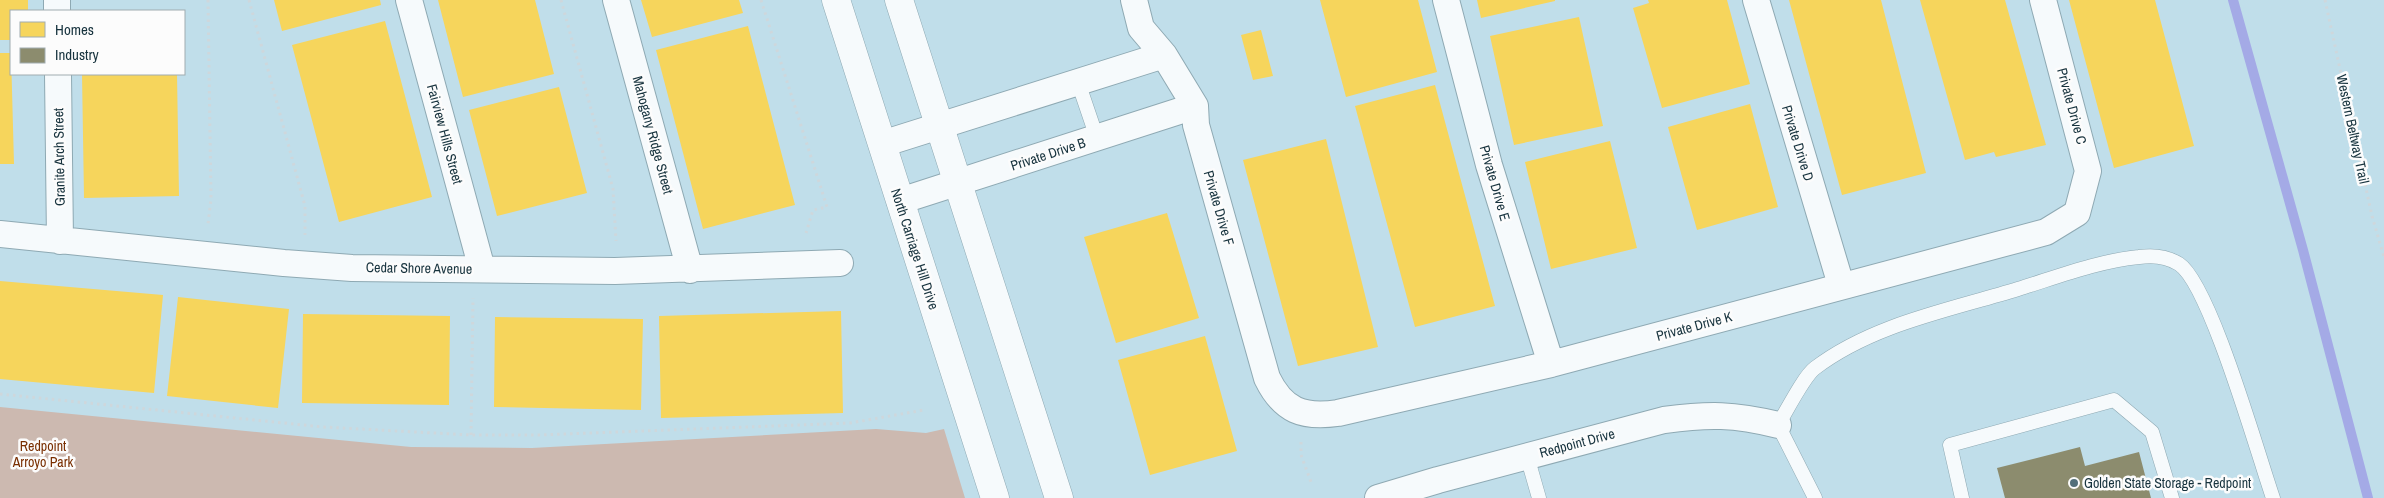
<svg xmlns="http://www.w3.org/2000/svg" width="2384" height="498" font-family="'Archivo Narrow',sans-serif">
<style>
.green{fill:#ccb9b0}
.homes{fill:#f6d55c}
.industry{fill:#8c8c6e}
.lines{fill:none;stroke-linecap:round;stroke-linejoin:round}
.stream{stroke:#a4aae6;stroke-width:10}
.lane-casing{stroke:#8ea9b3;stroke-width:15}
.street-casing{stroke:#8ea9b3;stroke-width:28}
.secondary-casing{stroke:#8ea9b3;stroke-width:29}
.path{stroke:#ced7dc;stroke-width:3;stroke-dasharray:2.5 4;stroke-linecap:butt}
.lane{stroke:#f6fafc;stroke-width:14}
.street{stroke:#f6fafc;stroke-width:26}
.secondary{stroke:#f6fafc;stroke-width:28}
.poi-dot{fill:#526f7a;stroke:#fcfcfc;stroke-width:2}
.labels{text-anchor:middle;dominant-baseline:central;stroke-width:5;stroke-linejoin:round;paint-order:stroke}
.street-label{font-size:14px;fill:#17333e;stroke:#fcfcfc}
.park-label{font-size:14px;fill:#792e00;stroke:#fcfcfc}
.poi-label{font-size:14px;fill:#17333e;stroke:#fcfcfc;text-anchor:start}
</style>
<rect width="100%" height="100%" fill="#c0deea"/>
<path class="green" d="M0 407 411 447 532 448 876 429 926 433 944 429 965 498H0Z"/>
<path class="homes" d="M0 0H28V11H11V40H0Z
M274 0H380L381 5 282 31Z
M438 0H535L554 74 463 97Z
M641 0H739L743 13 652 37Z
M1320 0H1418L1437 72 1346 97Z
M1477 0H1555V1L1481 18Z
M1648 0H1727L1750 84 1662 108 1633 8 1649 3Z
M1789 0H1881L1926 173 1842 195Z
M1920 0H2005L2046 145 1996 157 1994 152 1965 160Z
M2069 0H2155L2194 146 2114 168Z
M1579 17 1603 126 1514 145 1490 36Z
M385 21 432 197 339 222 292 45Z
M748 26 795 205 703 229 656 50Z
M1261 30 1273 76 1253 80 1241 35Z
M0 53H11L14 164H0Z
M82 74H177L179 196 84 198Z
M1435 85 1495 306 1415 327 1355 106Z
M559 87 587 193 497 216 469 110Z
M1750 104 1778 207 1697 230 1668 127Z
M1326 139 1378 347 1298 366 1243 160Z
M1610 141 1637 248 1551 269 1525 162Z
M1167 213 1199 318 1116 343 1084 237Z
M0 281 163 295 154 393 0 379Z
M178 297 289 309 278 408 167 396Z
M841 311 843 413 661 418 659 316Z
M303 314 450 316 449 405 302 403Z
M495 317 643 319 641 410 494 407Z
M1205 336 1237 451 1150 475 1118 360Z"/>
<path class="industry" d="M2080 447 2085 466 2139 452 2151 498H2005L1997 468Z"/>
<g class="lines">
<path class="stream" d="M2233 0 2303 250 2368 498"/>
<defs>
<path id="lane" d="M1078 82 1097 138
M1527 456 1539 498
M1815 498 1778 425C1786 412 1804 376 1815 368 1873 324 1950 310 2018 289 2057 277 2098 261 2139 257 2153 255 2168 257 2179 264 2210 284 2258 455 2273 498
M1962 498 1950 445 2114 400 2152 432 2172 498"/>
<path id="street" d="M57 0V11
M409 0 482 269
M616 0 690 270
M1134 0 1141 28 1164 55 1195 106 1196 125 1267 378C1283 411 1303 418 1338 413L1551 364 2046 232 2077 213 2088 171 2043 0
M1446 0 1489 165 1551 364
M1756 0 1841 285
M58 74 60 241
M882 144 1164 55
M900 201 1195 106
M0 234 284 263 352 268 615 271 840 263
M1378 498 1438 480 1664 420C1709 414 1734 414 1778 425"/>
<path id="secondary" d="M836 0 995 498
M899 0 1059 498"/>
</defs>
<use href="#lane" class="lane-casing"/>
<use href="#street" class="street-casing"/>
<use href="#secondary" class="secondary-casing"/>
<path class="path" d="M208 0 211 199 208 224
M249 0 305 206V235
M561 0 613 189 616 241
M761 0 827 207 813 210 806 233
M2325 0 2372 216 2384 257
M0 394 323 427 471 435H540L850 423 924 410
M471 435 473 298
M1301 442V455L1311 482"/>
<use href="#lane" class="lane"/>
<use href="#street" class="street"/>
<use href="#secondary" class="secondary"/>
</g>
<circle class="poi-dot" cx="2074" cy="483" r="5"/>
<g class="labels">
<g class="street-label">
<text transform="translate(2072 106) rotate(75)">Private Drive C</text>
<text transform="translate(2353 129) rotate(78)">Western Beltway Trail</text>
<text transform="translate(445 134) rotate(75)">Fairview Hills Street</text>
<text transform="translate(653 135) rotate(75)">Mahogany Ridge Street</text>
<text transform="translate(1798 143) rotate(73)">Private Drive D</text>
<text transform="translate(1048 154) rotate(-18)">Private Drive B</text>
<text transform="translate(59 157) rotate(-91)">Granite Arch Street</text>
<text transform="translate(1495 183) rotate(74)">Private Drive E</text>
<text transform="translate(1219 208) rotate(74)">Private Drive F</text>
<text transform="translate(915 249) rotate(72)">North Carriage Hill Drive</text>
<text transform="translate(419 268) rotate(1)">Cedar Shore Avenue</text>
<text transform="translate(1694 326) rotate(-15)">Private Drive K</text>
<text transform="translate(1577 443) rotate(-15)">Redpoint Drive</text>
</g>
<g class="park-label">
<text x="43" y="446">Redpoint<tspan x="43" dy="16">Arroyo Park</tspan></text>
</g>
<g class="poi-label">
<text x="2084" y="483">Golden State Storage - Redpoint</text>
</g>
</g>
<rect x="10" y="10" width="175" height="65" fill="#fcfcfc" stroke="#a0acb0"/>
<rect x="20" y="22" width="25" height="15" fill="#f6d55c" stroke="#a0acb0"/>
<text x="55" y="35" font-size="15" fill="#17333e">Homes</text>
<rect x="20" y="48" width="25" height="15" fill="#8c8c6e" stroke="#a0acb0"/>
<text x="55" y="60" font-size="15" fill="#17333e">Industry</text>
</svg>
